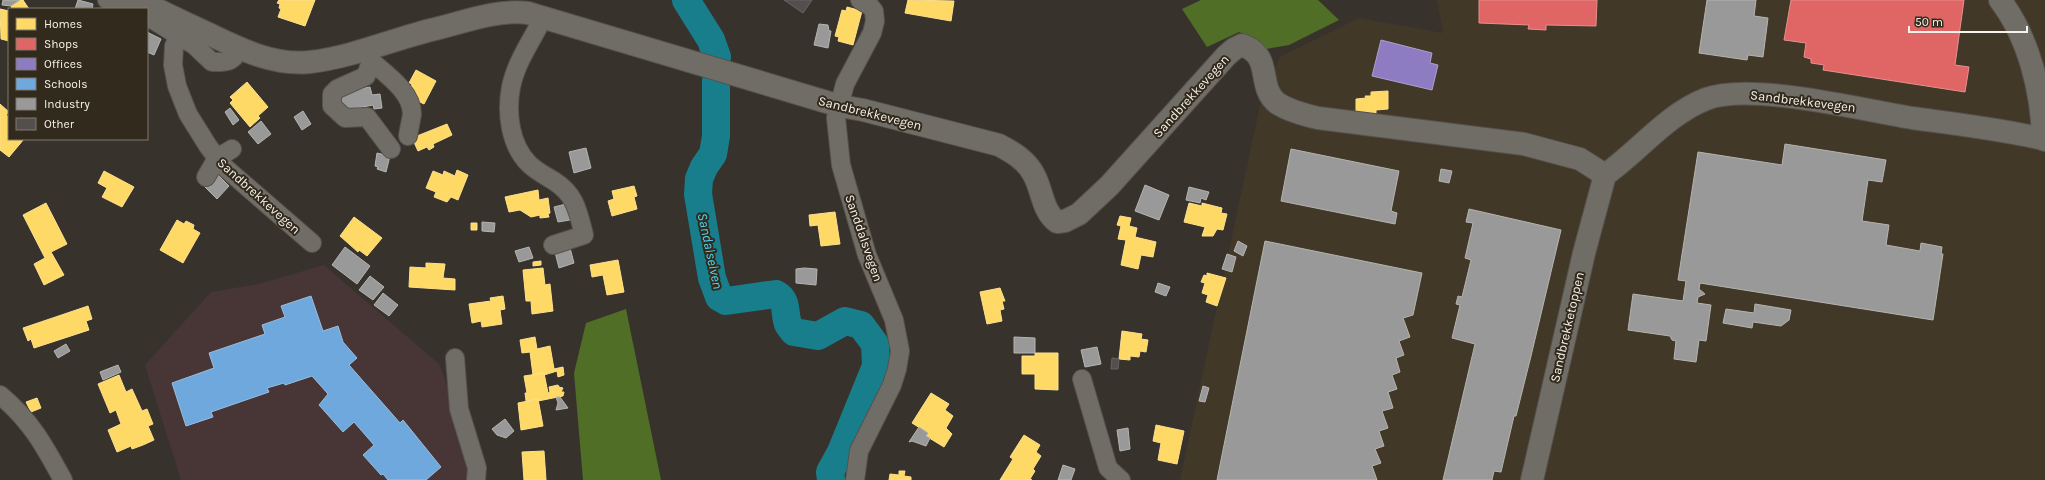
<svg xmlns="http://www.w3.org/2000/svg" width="2045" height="480" font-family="Karla,sans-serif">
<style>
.built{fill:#423828}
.education{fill:#483637}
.forest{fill:#506e26}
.homes{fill:#ffd966;stroke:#fde08e}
.shops{fill:#e06666;stroke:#e7908e}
.offices{fill:#8e7cc3;stroke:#ae9fcf}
.schools{fill:#6fa8dc;stroke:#98bee0}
.industry{fill:#999;stroke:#b5b4b1}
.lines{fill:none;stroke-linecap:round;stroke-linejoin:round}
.river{stroke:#197e8c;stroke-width:28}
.building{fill:#534f4d;stroke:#676363}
.minor-casing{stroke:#56524c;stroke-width:20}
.tertiary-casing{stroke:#56524c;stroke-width:24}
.secondary-casing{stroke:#56524c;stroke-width:24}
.minor{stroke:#706d67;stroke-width:18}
.tertiary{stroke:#706d67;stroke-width:22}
.secondary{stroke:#706d67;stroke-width:22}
.labels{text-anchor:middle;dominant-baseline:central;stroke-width:4;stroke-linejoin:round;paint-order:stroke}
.street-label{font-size:13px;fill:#f7f2ea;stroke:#312a1d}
.water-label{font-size:14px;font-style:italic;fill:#51d5ed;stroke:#312a1d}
</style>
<rect width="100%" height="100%" fill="#37332c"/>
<path class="built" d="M1437 0H2045V480H1180L1261 101 1280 57 1359 18 1443 33Z"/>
<path class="education" d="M324 265 440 365 478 480H181L145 365 211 292 259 284Z"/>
<path class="forest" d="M1201 0H1318L1339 20 1289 45 1266 49 1252 37 1239 32 1207 47 1182 9Z
M626 309 661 480H583L574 373 586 323Z"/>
<path class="homes" d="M20 0H23L29 9H12L11 6Z
M279 0H315L305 26 278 17 281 9 279 8 280 4 277 3Z
M908 0 954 1 951 21 905 13Z
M847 7 862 11 853 45 838 41 839 37 835 36 842 10 846 11Z
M0 9 9 11V41L1 39Z
M416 70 436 81 424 104 406 95 412 84 409 83Z
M247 82 268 107 258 116 260 118 250 127 230 103 233 100 230 97Z
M1388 91V109L1376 110V113L1356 111V99L1366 98 1365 96H1371V92Z
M0 104 9 112 6 115 9 117V139H24L9 157 0 150Z
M447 124 452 135 433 144 434 147 429 150 427 147 418 151 412 138Z
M457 170 468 175 458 200 451 197 447 202 434 197 436 192 426 188 433 171 443 175 444 171 455 176Z
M104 171 134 187 122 207 102 197 107 188 98 183Z
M634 186 637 196 634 197 637 209 612 216 608 201 614 199 612 191Z
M538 190 539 200 548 198 550 213 548 214 549 217 540 218V215L531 217 520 210 509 212 505 197Z
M46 203 67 244 51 252 64 275 44 285 34 264 45 258 23 215Z
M1189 203 1202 206V203L1222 208 1221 213 1227 214 1223 230 1217 229 1213 236H1202L1205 227 1184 222Z
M835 212 840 244 821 246 818 225 810 226 809 215Z
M1120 216 1131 218 1129 226 1137 228 1135 237 1156 242 1153 257 1141 255 1138 269 1121 265 1126 240 1118 239 1121 226 1117 225Z
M354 217 382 238 367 256 359 250 358 252 340 236Z
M177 220 184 224 186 221 194 225 193 229 200 233 183 263 160 250Z
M471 223H477V230H471Z
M618 260 624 292 607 295 603 275 592 277 590 265Z
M541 261V265L533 266V262Z
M426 263 445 264 443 278 455 279V290L409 287 410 267 426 268Z
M543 268 545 285 550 284 553 311 532 314 531 301H526L523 270Z
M1207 273 1226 278 1217 306 1206 302 1208 295 1202 293 1205 283 1201 282 1204 275 1207 276Z
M1000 288 1005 301H1002L1004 309 1000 310 1002 321 987 324 980 292Z
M503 296 505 309 500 310 502 324 482 327 481 321 472 323 469 304 491 301 490 298Z
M88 306 92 319 86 321 89 330 34 348 31 339 28 341 23 328Z
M1122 331 1142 334 1141 339 1148 340 1146 352 1140 351 1139 357 1130 356V360L1119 359Z
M535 337 537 349 550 346 554 369 563 367 564 375 558 377 557 371 544 375V373L533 375 530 352 522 353 520 340Z
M1035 353H1058V390L1035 389V374H1022V356H1035Z
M544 373 548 393 550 392 549 387 558 385 559 387 563 388 561 392H564L563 396 538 401V399L526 401 525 393H527L524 376Z
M119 375 126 392 132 389 142 411 147 409 153 424 148 426 154 440 143 445 132 449 131 446 117 452 108 430 121 424 116 410 110 413 98 384Z
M931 393 949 404 945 410 953 416 946 428 952 434 944 447 926 436 928 433 912 423Z
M37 398 41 408 31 412 26 402Z
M538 399 543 426 521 430 518 403Z
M1156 425 1184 431 1177 464 1158 460 1161 443 1153 441Z
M1024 435 1040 445 1036 452 1041 456 1033 469 1035 471 1030 479 1032 480H1000L1013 459 1010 457Z
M544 451 546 480H524L522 452Z
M899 471H905L904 476 911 477V480H889L890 474 899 475Z"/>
<path class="shops" d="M1479 0H1597L1596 26 1546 25V30L1528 29 1529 25 1479 23Z
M1791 0H1964L1955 65 1969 67 1965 92 1823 70 1824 65 1811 63V59L1804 57 1806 43 1784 40Z"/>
<path class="offices" d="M1381 40 1432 53 1430 63 1438 65 1432 90 1372 76Z"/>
<path class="schools" d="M311 296 323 331 338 326 343 342 357 358 349 365 400 423 403 420 441 467 426 480H388L383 474 381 475 363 455 374 445 354 422 343 432 319 405 328 394 312 376 285 385 284 383 267 388 269 392 211 412 213 417 186 426 172 383 214 368 209 353 265 334 262 325 285 317 281 306Z"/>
<path class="industry" d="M3 0H20L11 6 2 5Z
M78 0 93 4 92 9H75Z
M1707 0H1756L1754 16 1768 18 1763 57 1748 55 1747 60 1699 53Z
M819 24 828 25 829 31H831L828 48 814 45Z
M147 32 161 39 154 55 147 52Z
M370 87 372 95 380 94 382 108 374 109 373 105 342 111 338 93Z
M230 108 239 120 233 125 225 112Z
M303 111 311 124 302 130 294 117Z
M261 121 271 134 258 144 248 132Z
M1785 144 1886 160 1882 182 1868 180 1862 221 1889 225 1886 245 1920 251 1921 243 1942 247 1941 254H1943L1933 320 1700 283 1699 289 1705 294 1698 297 1697 303 1711 305 1706 341 1699 340 1696 362 1674 359 1676 341 1672 340 1670 336 1628 330 1633 294 1683 301 1686 281 1678 280 1698 152 1782 165Z
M586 148 591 168 574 173 569 152Z
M1291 149 1399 171 1391 211 1397 213 1395 224 1281 201Z
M377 153 390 156 386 172 377 169 378 167 375 166Z
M1441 169 1452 171 1449 183 1439 181Z
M217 174 229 186 217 199 204 186Z
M1145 185 1169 195 1159 220 1135 211Z
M1189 187 1209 192 1206 200 1201 198 1200 203 1186 200Z
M566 204 570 220 558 222 554 207Z
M1469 209 1561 230 1531 356 1516 416H1514L1501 472 1494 471 1492 480H1443L1475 344 1452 338 1460 305 1456 304 1458 296 1462 297 1471 260 1465 258 1473 223 1466 222Z
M482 222 495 223 494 232 482 231Z
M1238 241 1247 246 1243 256 1234 251Z
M1265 241 1422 273 1413 315 1403 318 1410 337 1399 341 1404 355 1396 358 1400 372 1392 375 1397 389 1388 392 1393 408 1382 411 1388 428 1379 431 1384 446 1375 449 1381 463 1372 466 1377 480H1217Z
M569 244 574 263 559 268 554 248Z
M345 247 370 266 357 284 332 265Z
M529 247 533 258 519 262 515 251Z
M1227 254 1236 257 1232 272 1222 269Z
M804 268 817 269 816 285 796 283V269Z
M370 276 384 287 373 300 359 290Z
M1158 283 1170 287 1166 296 1155 292Z
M383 293 398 305 389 316 374 305Z
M1755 304 1791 310 1789 320 1781 326 1753 322 1752 328 1723 323 1726 309 1754 313Z
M1014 337 1035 338V353H1014Z
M66 344 70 351 58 358 54 351Z
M1097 347 1101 364 1085 367 1081 350Z
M118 365 121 372 103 380 100 372Z
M1203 386 1209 388 1205 402 1199 401Z
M556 397H560L568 408 556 410 558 403Z
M505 419 514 431 506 438 497 435 492 429Z
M919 427 928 433 926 436 930 438 926 446 912 441 909 442Z
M1128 428 1130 449 1120 451 1117 430Z
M1063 465 1075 469 1071 480H1058Z"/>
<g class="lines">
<path class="river" d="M686 0 711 40 717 57
M716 81V136L713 154 704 167 699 179 698 194 712 278 719 297 726 301 776 294C788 300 784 313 788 324 790 327 792 330 794 332L818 336 845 321 861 325 875 344 876 366 841 452 830 472 831 480"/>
</g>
<path class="building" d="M784 0H812L803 13Z
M1112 358 1119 359 1118 369H1111Z"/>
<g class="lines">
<defs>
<path id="minor" d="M107 0 130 9
M147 16 179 36
M543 18C532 40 516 62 511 87 506 113 510 145 529 164 536 171 546 176 554 181 576 195 578 212 584 235L553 245
M239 49C233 63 226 62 212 62L194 45 179 36 174 46 173 65 177 86 188 114 208 146 222 165 312 243
M365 50 371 61 366 76 337 89 332 94V106L345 118 367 117 391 149
M371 61C386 74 412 92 412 114 411 121 409 129 408 136
M206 177 217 158 232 149
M455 358 459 409 477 468 476 480
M1082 379 1108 468 1121 480
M0 395C31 421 44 445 63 480
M855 480 859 451 892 385 897 369 900 351 894 320 867 255 841 165 836 118 845 84 872 33 875 21 874 11 870 6 860 0"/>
<path id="tertiary" d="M138 0C162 12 187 24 211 35 242 50 275 66 310 62 353 57 393 39 435 29 464 22 498 9 528 13L840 106 863 110 999 145C1014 153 1027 161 1034 175 1043 192 1042 210 1057 222L1065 221 1079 214 1109 186 1226 56 1234 49 1242 45C1274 56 1256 86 1277 103 1289 111 1305 115 1318 118L1524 144 1580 159 1605 175C1639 151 1666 115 1706 99 1751 82 1863 110 1912 118 1956 124 2000 129 2043 139
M1532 480 1584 253 1605 175"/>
<path id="secondary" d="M2000 0C2029 38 2042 92 2043 139L2045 140"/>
</defs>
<use href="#minor" class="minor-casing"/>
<use href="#tertiary" class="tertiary-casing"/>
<use href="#secondary" class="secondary-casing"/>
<use href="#minor" class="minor"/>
<use href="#tertiary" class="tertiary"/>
<use href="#secondary" class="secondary"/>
</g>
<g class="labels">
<g class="street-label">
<text transform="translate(1191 96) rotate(-48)">Sandbrekkevegen</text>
<text transform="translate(1803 101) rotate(7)">Sandbrekkevegen</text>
<text transform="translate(870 113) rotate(14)">Sandbrekkevegen</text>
<text transform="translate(259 196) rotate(42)">Sandbrekkevegen</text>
<text transform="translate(864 238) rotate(71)">Sanddalsvegen</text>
<text transform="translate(1567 327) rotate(-77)">Sandbrekketoppen</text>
</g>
<g class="water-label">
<text transform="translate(710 251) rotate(78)">Sandalselven</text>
</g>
</g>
<rect x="8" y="8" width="140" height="132" fill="#312a1d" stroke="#807a6f"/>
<rect x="16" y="18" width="20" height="12" fill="#ffd966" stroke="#807a6f"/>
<text x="44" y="28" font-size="12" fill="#f7f2ea">Homes</text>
<rect x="16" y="38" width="20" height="12" fill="#e06666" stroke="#807a6f"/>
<text x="44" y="48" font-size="12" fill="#f7f2ea">Shops</text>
<rect x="16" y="58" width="20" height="12" fill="#8e7cc3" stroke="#807a6f"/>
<text x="44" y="68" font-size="12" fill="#f7f2ea">Offices</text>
<rect x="16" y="78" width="20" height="12" fill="#6fa8dc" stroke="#807a6f"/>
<text x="44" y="88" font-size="12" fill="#f7f2ea">Schools</text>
<rect x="16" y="98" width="20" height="12" fill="#999999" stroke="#807a6f"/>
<text x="44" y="108" font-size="12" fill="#f7f2ea">Industry</text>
<rect x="16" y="118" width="20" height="12" fill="#534f4d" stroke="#807a6f"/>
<text x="44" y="128" font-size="12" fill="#f7f2ea">Other</text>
<path d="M1909 26v6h118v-6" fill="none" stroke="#f7f2ea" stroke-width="2"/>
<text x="1915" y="26" font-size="12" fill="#f7f2ea" stroke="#312a1d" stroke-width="3" paint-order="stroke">50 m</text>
</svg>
